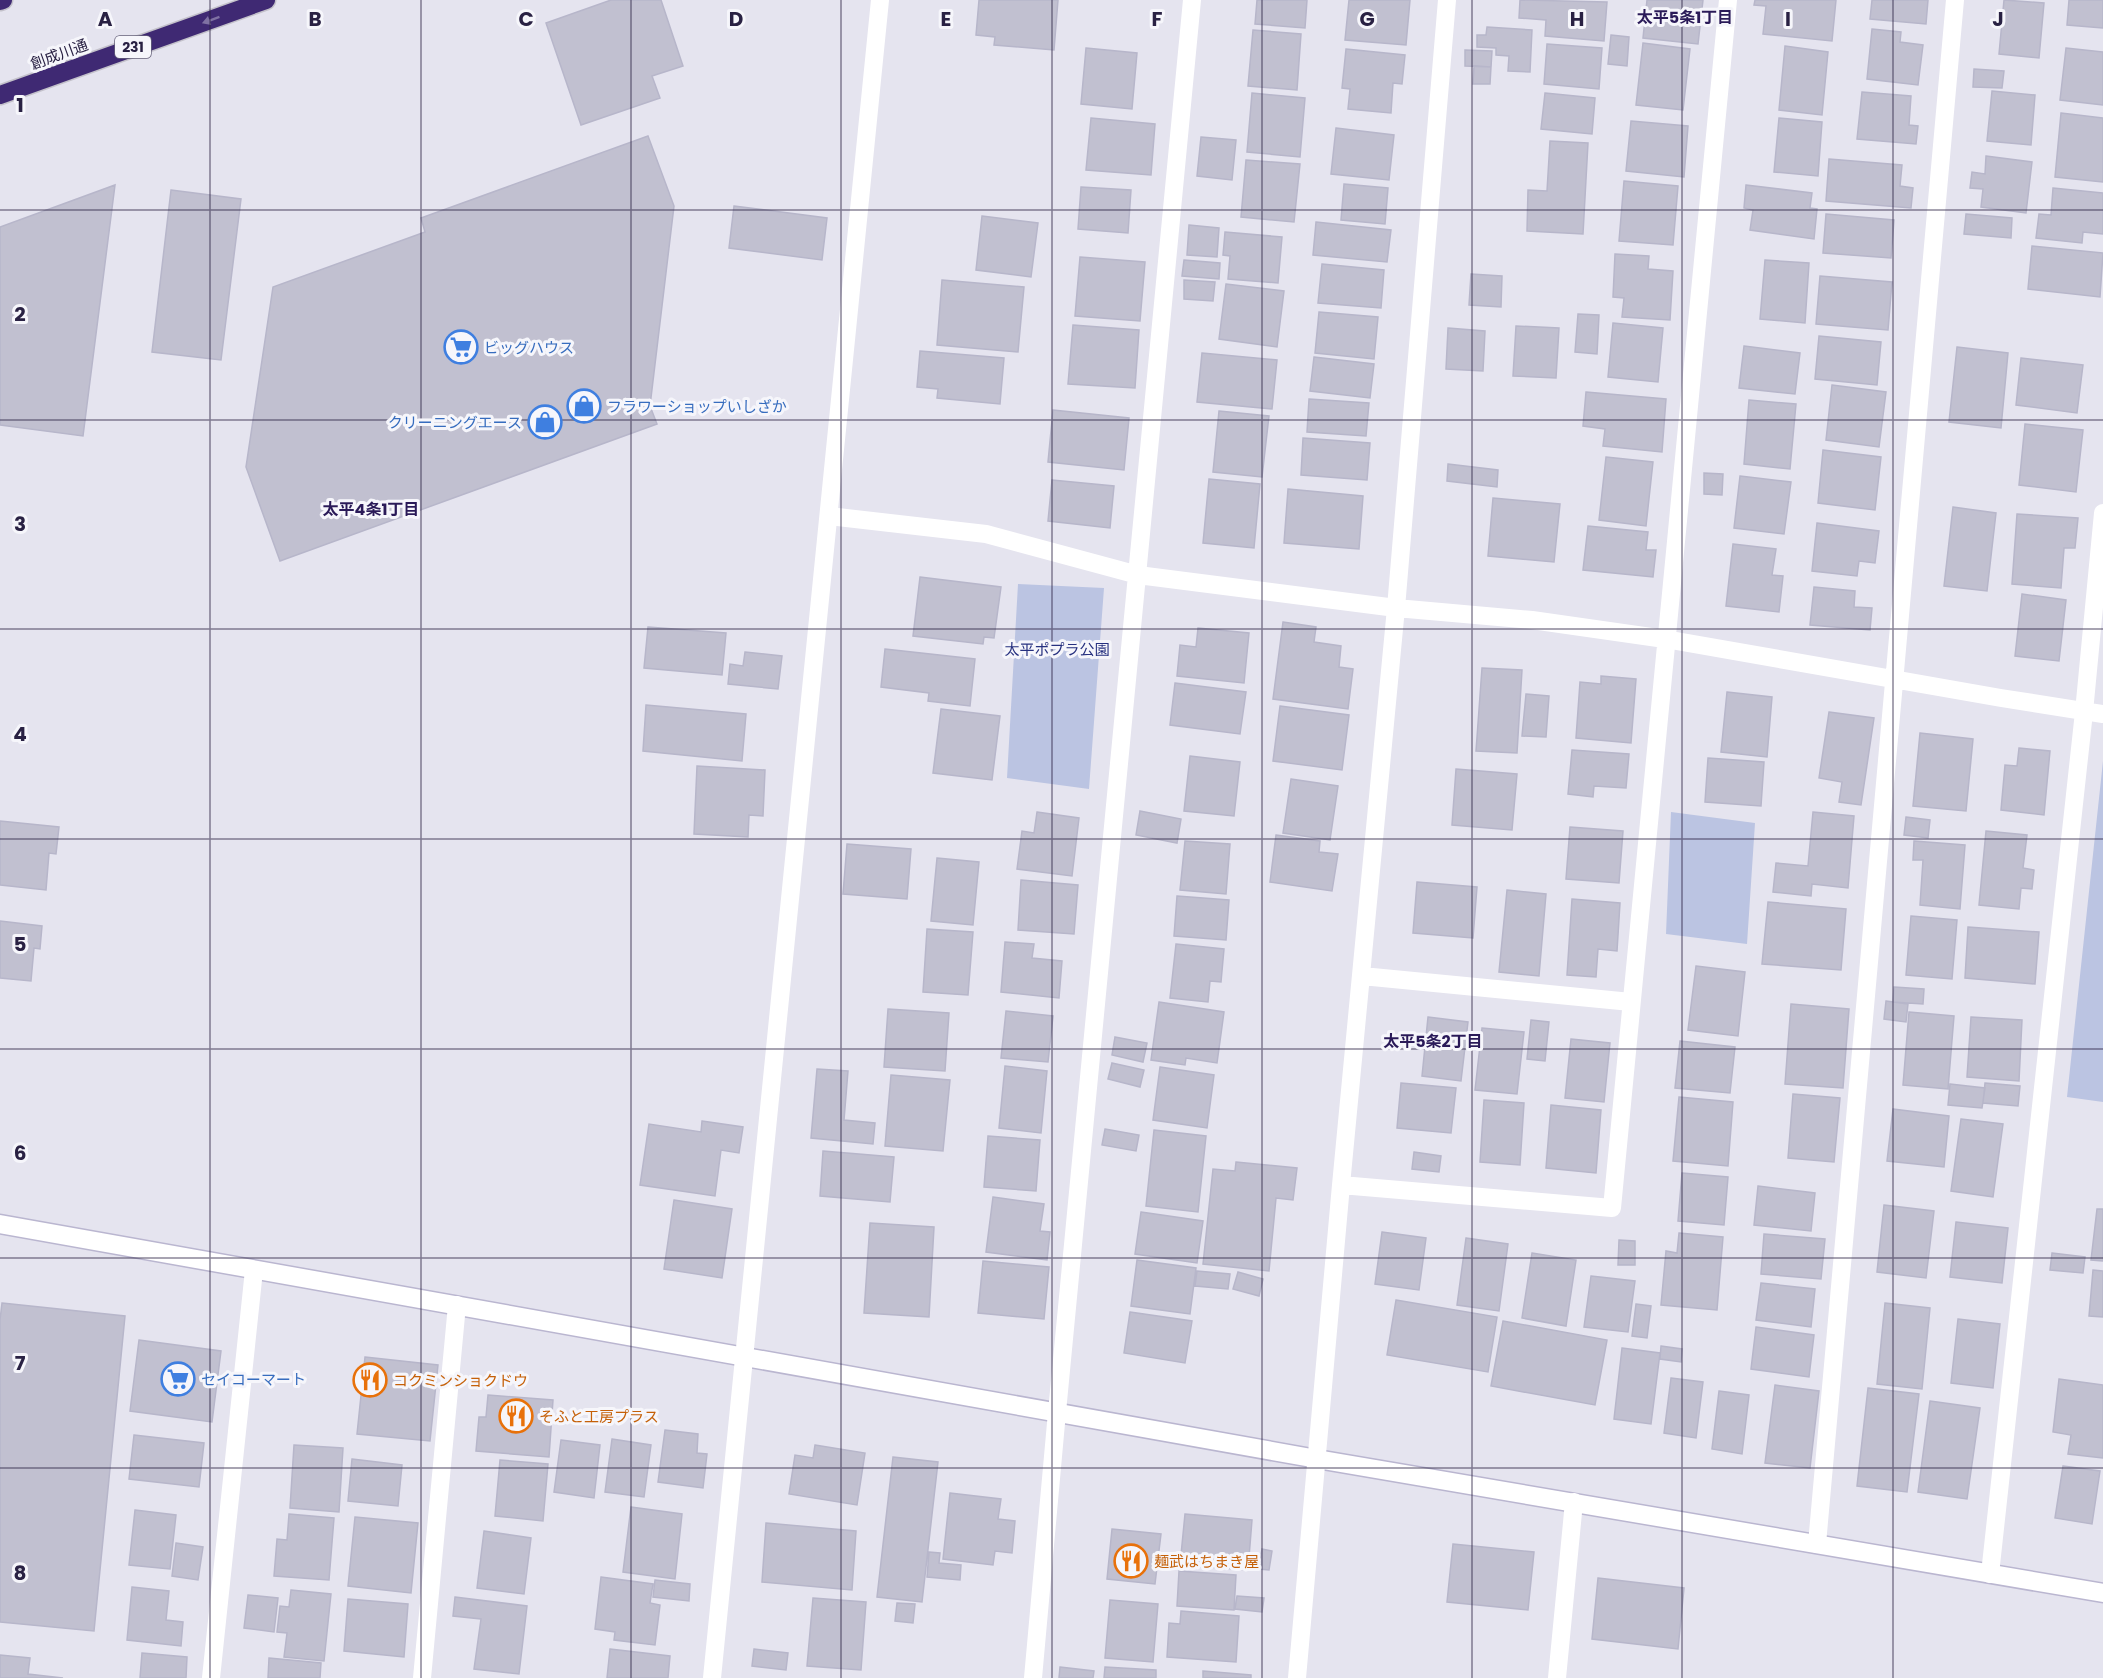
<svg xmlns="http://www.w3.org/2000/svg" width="2103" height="1678" font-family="Poppins,'Noto Sans JP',sans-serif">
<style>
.green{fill:#bbc4e2}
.building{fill:#c1c0d0;stroke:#b7b6ca;stroke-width:1.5}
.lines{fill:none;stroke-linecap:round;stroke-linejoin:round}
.secondary-casing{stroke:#bab6d0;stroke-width:21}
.highway-casing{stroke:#c3c1ca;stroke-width:21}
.street{stroke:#fff;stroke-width:18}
.secondary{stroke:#fff;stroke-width:18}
.highway{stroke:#3f2973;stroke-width:18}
.oneway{fill:#7f71a3}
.grid{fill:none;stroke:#292143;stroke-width:1.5;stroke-opacity:0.55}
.labels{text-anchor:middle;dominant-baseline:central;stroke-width:6;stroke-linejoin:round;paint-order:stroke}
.shield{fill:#f6f6fb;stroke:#66617a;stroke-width:1.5}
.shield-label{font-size:14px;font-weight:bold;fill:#292143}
.street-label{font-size:15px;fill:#292143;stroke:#f6f6fb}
.shop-label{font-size:15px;fill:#366cbe;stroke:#f6f6fb;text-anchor:start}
.park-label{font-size:15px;fill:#26307f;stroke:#f6f6fb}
.food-label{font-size:15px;fill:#c56008;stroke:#f6f6fb;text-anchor:start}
.neighbourhood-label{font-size:16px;font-weight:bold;fill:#2a1a58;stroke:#f6f6fb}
.grid-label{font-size:20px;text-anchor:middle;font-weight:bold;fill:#292143;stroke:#f6f6fb;stroke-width:6;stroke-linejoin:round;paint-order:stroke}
</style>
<rect width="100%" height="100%" fill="#e5e4ef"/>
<path class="green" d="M1018 584 1104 588 1089 789 1007 778Z
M2103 761V1102L2067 1097Z
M1671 812 1755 823 1747 944 1666 934Z"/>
<path class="building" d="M611 0H661L683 66 652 76 660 98 581 125 546 23Z
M979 0H1058L1054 50 994 45 995 37 976 35Z
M1257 0H1307L1305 28 1255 24Z
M1349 0H1410L1406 45 1345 40Z
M1520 0 1607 2 1604 41 1545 36 1546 20 1519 18Z
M1647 0H1703L1698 44 1643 38Z
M1755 0H1836L1832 41 1763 34 1766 6 1754 5Z
M1872 0H1928L1926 24 1870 19Z
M2004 0 2044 3 2039 58 1999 54Z
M2069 0H2103V28L2067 25Z
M1487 27 1532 30 1530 72 1508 71 1509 56 1496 55V48L1477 47V35H1486Z
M1872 29 1901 32 1900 42 1923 45 1918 85 1867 79Z
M1253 30 1301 34 1297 90 1248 86Z
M1611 35 1629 37 1627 66 1608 64Z
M1643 43 1690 49 1683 110 1636 105Z
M1547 44 1602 48 1599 89 1544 84Z
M1785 46 1828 52 1822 115 1779 110Z
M1086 48 1137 53 1132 109 1081 104Z
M2066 48 2103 52V105L2060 100Z
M1346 49 1405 55 1402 84 1393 83 1391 113 1348 109 1350 89 1342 88Z
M1465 50 1492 51 1491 67 1465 66Z
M1474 66 1491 67 1490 84H1473Z
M1974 69 2004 71 2002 88 1973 87Z
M1992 91 2035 95 2031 145 1987 141Z
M1862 92 1911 96 1909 125 1918 126 1916 144 1857 139Z
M1252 93 1305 98 1300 157 1247 152Z
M1545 93 1595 98 1592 134 1541 129Z
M2061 113 2103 118V182L2055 177Z
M1091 118 1155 124 1151 175 1086 170Z
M1779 118 1822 122 1818 176 1774 172Z
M1631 121 1688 126 1684 177 1626 171Z
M1336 128 1394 135 1389 180 1331 174Z
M648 136 674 206 650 406 657 424 280 561 246 467 273 287 425 232 421 218Z
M1201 137 1236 140 1232 180 1197 176Z
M1550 141 1588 143 1583 234 1527 231 1528 190 1547 191Z
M1986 156 2032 162 2026 213 1981 207 1983 189 1970 188 1972 172 1985 174Z
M1829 159 1902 165 1900 186 1913 188 1911 208 1826 201Z
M1246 160 1300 164 1294 222 1241 217Z
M1624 181 1678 186 1673 245 1619 241Z
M1344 184 1388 188 1385 224 1341 220Z
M115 185 83 436 0 425V227Z
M1746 185 1812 193 1810 208 1817 209 1814 239 1750 230 1753 210 1744 208Z
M1081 187 1131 190 1128 233 1078 229Z
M2053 188 2103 193V234L2083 232 2082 243 2036 238 2039 214 2051 215Z
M171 190 241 199 221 360 152 352Z
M734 206 827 218 822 260 729 248Z
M1826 214 1894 220 1891 258 1823 253Z
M1966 214 2012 218 2011 238 1964 234Z
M982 216 1038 223 1031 277 976 270Z
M1316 222 1391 230 1387 262 1313 255Z
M1189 225 1219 228 1217 257 1187 255Z
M1225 232 1282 237 1278 283 1228 279 1230 256 1223 255Z
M2032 246 2103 253 2100 297 2028 289Z
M1615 254 1649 256 1648 269 1673 271 1670 320 1622 317 1624 298 1613 297Z
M1080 257 1145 262 1140 321 1075 316Z
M1184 260 1220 263 1219 279 1182 276Z
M1765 260 1809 263 1805 323 1760 319Z
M1322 264 1384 270 1381 308 1318 303Z
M1471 274 1502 276 1501 307 1469 305Z
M1820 276 1892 282 1888 330 1816 324Z
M942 280 1024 287 1018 352 937 345Z
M1184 280 1215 282 1213 301 1184 299Z
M1226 284 1284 291 1277 347 1219 339Z
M1319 312 1378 317 1374 359 1315 353Z
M1578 314 1599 315 1597 354 1575 352Z
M1613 323 1663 328 1658 382 1608 377Z
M1073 325 1139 330 1135 388 1068 384Z
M1516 326 1559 328 1556 378 1513 376Z
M1448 328 1485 331 1483 371 1446 369Z
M1819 336 1881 342 1877 385 1815 379Z
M1744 346 1800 353 1795 394 1739 388Z
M1957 347 2008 353 2001 428 1949 422Z
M920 351 1004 358 1000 404 937 398 938 389 917 387Z
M1202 353 1277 360 1272 409 1197 402Z
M1314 357 1374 364 1370 398 1310 391Z
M2021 358 2083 365 2077 413 2016 405Z
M1832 385 1886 392 1879 447 1826 440Z
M1586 392 1666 399 1662 452 1603 446 1605 429 1583 426Z
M1309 399 1369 403 1366 436 1307 432Z
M1749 400 1796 404 1790 469 1744 464Z
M1053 410 1129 418 1124 470 1048 462Z
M1219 411 1269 416 1262 477 1213 472Z
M2025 424 2083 430 2076 492 2019 485Z
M1303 438 1370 443 1367 480 1301 475Z
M1823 450 1881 457 1875 510 1818 503Z
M1606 457 1653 462 1646 526 1599 520Z
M1448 464 1498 470 1497 487 1447 481Z
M1704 473 1723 474 1722 495 1704 494Z
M1740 476 1791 482 1784 534 1734 528Z
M1209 479 1260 484 1254 548 1203 543Z
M1052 480 1114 486 1110 528 1048 521Z
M1288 489 1363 496 1359 549 1284 543Z
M1493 498 1560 504 1554 562 1488 556Z
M1953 507 1996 513 1987 591 1944 586Z
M2017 514 2078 518 2075 548H2064L2061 588 2012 584Z
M1817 523 1879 531 1875 563 1859 561 1857 576 1812 571Z
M1588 526 1648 532 1646 550H1656L1653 577 1583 570Z
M1733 544 1776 549 1772 575 1783 576 1779 612 1726 606Z
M920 577 1001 587 994 638 984 637 983 644 913 636Z
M1814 587 1855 591 1854 607 1872 608 1870 630 1810 625Z
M2022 594 2066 600 2059 661 2015 656Z
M1283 622 1316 627 1314 642 1341 646 1339 667 1353 669 1348 709 1273 699Z
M648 627 726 633 722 675 644 668Z
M1198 628 1249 633 1244 683 1177 676 1180 645 1196 647Z
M885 649 975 659 970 706 928 701 929 693 881 687Z
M745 652 782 656 778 689 728 684 730 664 743 666Z
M1482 668 1522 670 1517 753 1476 751Z
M1601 676 1636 679 1631 743 1576 738 1580 682 1601 684Z
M1175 683 1246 692 1240 734 1170 725Z
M1727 692 1772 697 1767 757 1721 752Z
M1526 694 1549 696 1546 737 1522 736Z
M646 705 746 714 742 761 643 751Z
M1280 706 1349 715 1342 770 1273 761Z
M941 709 1000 716 992 780 933 773Z
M1829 712 1874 718 1861 805 1839 802 1842 782 1819 778Z
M1920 733 1973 739 1966 811 1913 806Z
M2019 748 2050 751 2044 815 2001 810 2005 765 2017 766Z
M1572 750 1629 754 1626 788 1594 786 1593 797 1568 794Z
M1190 756 1240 762 1234 816 1184 811Z
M1708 758 1764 762 1761 806 1705 802Z
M697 766 765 770 763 816 749 815 748 837 694 834Z
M1456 769 1517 774 1512 830 1452 825Z
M1291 779 1338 786 1330 840 1283 833Z
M1140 811 1181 819 1177 843 1136 835Z
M1037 812 1079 818 1072 876 1017 869 1022 831 1034 833Z
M1813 812 1854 816 1848 888 1812 884 1811 896 1773 892 1776 863 1808 866Z
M1906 817 1930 820 1928 838 1904 835Z
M0 821 59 827 56 854 49 853 46 890 0 885Z
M1570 827 1623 831 1619 883 1566 879Z
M1986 831 2027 835 2023 868 2034 870 2032 889 2021 888 2019 909 1979 905Z
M1276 835 1320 841 1319 852 1338 854 1332 891 1270 882Z
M1185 841 1230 844 1226 894 1180 890Z
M1914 841 1965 845 1960 909 1920 905 1923 860H1913Z
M847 844 911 849 907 899 843 894Z
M937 858 979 862 973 925 931 921Z
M1021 880 1078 885 1074 934 1018 930Z
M1417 882 1477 887 1473 938 1413 933Z
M1507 890 1546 894 1539 976 1499 972Z
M1177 896 1229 900 1226 940 1174 936Z
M1572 899 1620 903 1617 951 1598 949 1596 977 1567 975Z
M1768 902 1846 909 1841 970 1762 964Z
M1911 916 1957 920 1952 979 1906 975Z
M0 921 42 926 40 949 34 948 31 981 0 978Z
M1968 927 2039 932 2035 984 1965 978Z
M927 929 973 932 968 995 923 992Z
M1005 942 1034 944 1032 958 1062 961 1059 998 1001 992Z
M1176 944 1224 949 1221 982 1210 981 1208 1002 1170 998Z
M1696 966 1745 972 1738 1036 1688 1030Z
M1894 987 1924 989 1923 1004 1893 1002Z
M1886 1001 1908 1004 1906 1022 1884 1019Z
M1159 1002 1224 1012 1217 1063 1186 1058 1185 1065 1151 1060Z
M1791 1004 1849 1009 1843 1088 1785 1084Z
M888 1009 949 1013 945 1071 884 1067Z
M1006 1011 1053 1016 1048 1062 1001 1058Z
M1909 1012 1954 1016 1948 1089 1903 1085Z
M1428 1017 1468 1022 1461 1081 1422 1076Z
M1971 1017 2022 1020 2019 1081 1967 1077Z
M1531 1020 1549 1022 1545 1061 1527 1059Z
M1482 1028 1524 1032 1517 1094 1475 1090Z
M1115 1037 1147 1043 1143 1062 1112 1055Z
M1571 1039 1610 1043 1604 1102 1565 1098Z
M1680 1041 1735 1047 1730 1093 1675 1088Z
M1112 1063 1144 1070 1140 1087 1108 1079Z
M1005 1066 1047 1071 1041 1133 999 1128Z
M1160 1067 1214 1075 1207 1128 1153 1120Z
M817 1069 848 1071 844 1120 875 1123 873 1144 811 1138Z
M891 1075 950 1080 943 1151 885 1146Z
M1401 1083 1456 1088 1451 1133 1397 1128Z
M1985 1083 2020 1086 2018 1106 1983 1103Z
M1950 1084 1985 1088 1982 1108 1948 1105Z
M1793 1094 1840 1098 1834 1162 1788 1158Z
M1679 1097 1733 1102 1728 1166 1673 1161Z
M1484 1100 1524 1103 1520 1165 1480 1162Z
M1551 1105 1601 1110 1596 1173 1546 1168Z
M1893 1109 1949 1116 1944 1167 1887 1161Z
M1961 1119 2003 1124 1993 1197 1951 1191Z
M702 1121 743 1127 739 1153 721 1150 715 1196 640 1185 649 1124 701 1132Z
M1105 1129 1139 1135 1136 1151 1102 1145Z
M1154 1130 1206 1136 1198 1212 1146 1206Z
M988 1136 1040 1140 1036 1191 984 1187Z
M823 1151 894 1157 890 1202 820 1196Z
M1414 1152 1441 1156 1439 1172 1412 1169Z
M1236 1162 1297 1168 1293 1200 1276 1198 1269 1271 1203 1264 1213 1169 1235 1171Z
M1682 1173 1728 1177 1724 1225 1678 1221Z
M1758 1186 1815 1193 1811 1231 1754 1225Z
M993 1197 1044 1204 1040 1231 1050 1232 1047 1260 986 1252Z
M674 1200 732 1209 722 1278 664 1269Z
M1884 1205 1934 1211 1926 1278 1877 1272Z
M2097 1209H2103V1261L2091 1260Z
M1141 1212 1203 1221 1197 1263 1135 1254Z
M1956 1222 2008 1228 2002 1283 1950 1277Z
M870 1223 934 1227 929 1317 864 1313Z
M1382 1232 1426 1238 1419 1290 1375 1284Z
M1679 1233 1723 1237 1717 1310 1661 1305 1666 1251 1677 1253Z
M1764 1234 1825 1239 1821 1279 1761 1274Z
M1466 1238 1508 1244 1499 1311 1457 1305Z
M1619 1240 1635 1241V1265H1618Z
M1532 1253 1576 1260 1566 1326 1522 1318Z
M2052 1253 2085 1257 2083 1273 2050 1270Z
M1137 1260 1196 1268 1190 1314 1131 1306Z
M983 1261 1049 1267 1044 1319 978 1313Z
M2093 1270 2103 1271V1317L2089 1316Z
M1197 1271 1230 1274 1228 1289 1195 1286Z
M1238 1272 1263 1279 1259 1296 1233 1289Z
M1591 1276 1635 1281 1628 1332 1584 1327Z
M1761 1283 1815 1289 1811 1327 1756 1320Z
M1396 1300 1497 1317 1488 1372 1387 1355Z
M2 1303 125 1316 94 1631 0 1622V1320Z
M1885 1303 1930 1308 1922 1389 1877 1384Z
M1636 1304 1651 1306 1647 1338 1632 1336Z
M1130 1312 1192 1321 1185 1363 1124 1353Z
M1958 1319 2000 1324 1993 1388 1951 1383Z
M1503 1321 1607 1340 1595 1405 1491 1386Z
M1756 1327 1814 1335 1809 1377 1751 1369Z
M139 1340 221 1351 212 1422 130 1411Z
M1661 1346 1682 1349 1681 1362 1660 1359Z
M1622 1348 1660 1353 1651 1424 1614 1419Z
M365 1357 438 1365 430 1441 357 1434Z
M1671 1378 1703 1382 1696 1438 1664 1433Z
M2059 1379 2103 1385V1458L2068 1454 2071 1435 2053 1432Z
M1775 1385 1819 1391 1810 1468 1765 1463Z
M1868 1388 1919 1394 1907 1492 1857 1486Z
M1719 1391 1749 1395 1742 1454 1712 1449Z
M488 1395 553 1400 549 1457 476 1451 479 1417H486Z
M1930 1401 1980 1408 1967 1499 1918 1492Z
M665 1430 698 1434 697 1453 707 1454 703 1488 658 1482Z
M134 1435 204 1443 199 1487 129 1479Z
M612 1439 651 1445 644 1497 605 1492Z
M561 1440 600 1445 594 1498 554 1492Z
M294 1445 343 1448 339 1512 290 1508Z
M815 1445 865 1453 857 1505 789 1494 795 1455 813 1458Z
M893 1457 938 1462 922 1602 877 1597Z
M352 1459 402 1465 398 1506 348 1501Z
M500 1460 548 1464 543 1521 495 1516Z
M2063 1466 2100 1471 2092 1524 2055 1518Z
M950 1493 1001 1499 998 1519 1015 1521 1012 1553 995 1551 993 1565 943 1559Z
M631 1507 682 1514 675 1579 623 1572Z
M135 1510 176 1515 170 1569 129 1565Z
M289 1514 334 1518 329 1580 274 1576 277 1539 287 1540Z
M1185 1514 1252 1520 1248 1570 1180 1565Z
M355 1517 418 1523 411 1593 348 1586Z
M766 1523 856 1531 852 1590 762 1582Z
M1112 1529 1161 1534 1155 1584 1107 1579Z
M484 1531 531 1538 524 1594 477 1588Z
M176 1543 203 1547 198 1580 172 1576Z
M1453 1544 1534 1552 1528 1610 1447 1602Z
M1262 1549 1272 1551 1269 1570 1259 1569Z
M929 1552 940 1553 939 1563 961 1565 960 1580 927 1577Z
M1179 1571 1236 1575 1234 1610 1177 1606Z
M601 1577 653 1584 650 1603 660 1605 655 1645 614 1640 615 1632 595 1629Z
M1598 1578 1684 1588 1678 1649 1592 1639Z
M655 1580 690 1584 689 1601 653 1597Z
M132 1587 169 1591 166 1620 183 1622 181 1646 127 1640Z
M291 1590 331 1594 324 1661 284 1657 287 1633 277 1632 280 1606 289 1607Z
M248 1595 278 1598 274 1632 244 1628Z
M1237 1596 1264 1598 1262 1612 1235 1609Z
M455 1597 527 1606 519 1674 474 1669 481 1619 453 1616Z
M813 1598 866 1602 861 1670 807 1666Z
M348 1599 408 1604 404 1657 344 1651Z
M1110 1600 1158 1604 1153 1662 1105 1658Z
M897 1603 915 1604 913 1623 895 1621Z
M1181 1611 1239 1616 1236 1662 1167 1657 1169 1623 1180 1624Z
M610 1649 670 1656 668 1678H607Z
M754 1649 788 1653 786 1670 752 1666Z
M142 1653 187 1657 186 1678H140Z
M0 1655 30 1658 28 1674 63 1678H0Z
M269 1658 321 1663 320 1678H268Z
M1060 1667 1094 1671 1093 1678H1059Z
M1105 1667 1156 1670V1678H1104Z
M1203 1671 1251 1675V1678H1203Z"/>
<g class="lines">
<defs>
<path id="secondary" d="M0 1224 1317 1459 2103 1593"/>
<path id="highway" d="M0 1 3 0
M0 95 266 0"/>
</defs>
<use href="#secondary" class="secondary-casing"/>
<use href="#highway" class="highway-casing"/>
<path class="street" d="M829 516 986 534 1138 575 1396 608 1532 620 1665 639 2001 698 2103 714
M1362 976 1631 1002
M1341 1185 1612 1208 1728 0
M1817 1544 1955 0
M1990 1574 2084 712 2103 513
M211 1678 254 1270
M422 1678 457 1305
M712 1678 880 0
M1033 1678 1057 1412 1192 0
M1297 1678 1341 1185 1396 608 1447 0
M1557 1678 1574 1502"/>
<use href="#secondary" class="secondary"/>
<use href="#highway" class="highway"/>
</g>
<defs><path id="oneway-solid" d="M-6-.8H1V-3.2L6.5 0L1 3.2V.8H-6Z" transform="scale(1.5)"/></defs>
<use class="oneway" href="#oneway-solid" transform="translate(211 20) rotate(160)"/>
<path class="grid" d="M210 0V1678M421 0V1678M631 0V1678M841 0V1678M1052 0V1678M1262 0V1678M1472 0V1678M1682 0V1678M1893 0V1678M0 210H2103M0 420H2103M0 629H2103M0 839H2103M0 1049H2103M0 1258H2103M0 1468H2103"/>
<defs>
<symbol id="supermarket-ring" viewBox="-11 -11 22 22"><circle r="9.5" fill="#f6f6fb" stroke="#3f7fe0" stroke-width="1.5"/><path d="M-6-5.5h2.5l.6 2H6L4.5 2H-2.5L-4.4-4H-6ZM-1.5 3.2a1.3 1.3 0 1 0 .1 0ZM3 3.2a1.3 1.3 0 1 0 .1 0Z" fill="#3f7fe0"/></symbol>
<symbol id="shop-ring" viewBox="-11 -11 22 22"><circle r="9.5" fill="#f6f6fb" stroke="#3f7fe0" stroke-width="1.5"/><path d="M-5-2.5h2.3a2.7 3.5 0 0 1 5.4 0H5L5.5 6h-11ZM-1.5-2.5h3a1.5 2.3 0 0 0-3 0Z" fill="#3f7fe0"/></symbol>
<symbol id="restaurant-ring" viewBox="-11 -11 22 22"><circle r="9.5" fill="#f6f6fb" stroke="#e8710a" stroke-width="1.5"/><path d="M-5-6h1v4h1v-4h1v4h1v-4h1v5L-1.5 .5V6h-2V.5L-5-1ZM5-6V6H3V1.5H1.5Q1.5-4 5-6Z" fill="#e8710a"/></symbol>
</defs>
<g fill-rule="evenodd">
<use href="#supermarket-ring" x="442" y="328" width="38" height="38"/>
<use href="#shop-ring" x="565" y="387" width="38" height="38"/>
<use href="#shop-ring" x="526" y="403" width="38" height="38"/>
<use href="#supermarket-ring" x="159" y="1360" width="38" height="38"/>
<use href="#restaurant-ring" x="351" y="1361" width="38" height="38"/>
<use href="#restaurant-ring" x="497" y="1397" width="38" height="38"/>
<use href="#restaurant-ring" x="1112" y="1542" width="38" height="38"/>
</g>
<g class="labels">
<rect class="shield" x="115" y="36" width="36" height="22" rx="4.5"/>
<g class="shield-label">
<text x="133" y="47">231</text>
</g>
<g class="street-label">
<text transform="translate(59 54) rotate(-20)">創成川通</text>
</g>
<g class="shop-label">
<text x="484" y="347">ビッグハウス</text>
<text x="607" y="406">フラワーショップいしざか</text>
<text x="522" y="422" text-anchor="end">クリーニングエース</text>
<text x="201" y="1379">セイコーマート</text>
</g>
<g class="park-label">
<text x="1057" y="649">太平ポプラ公園</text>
</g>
<g class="food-label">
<text x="393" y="1380">コクミンショクドウ</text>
<text x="539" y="1416">そふと工房プラス</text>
<text x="1154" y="1561">麺武はちまき屋</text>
</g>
<g class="neighbourhood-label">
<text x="1685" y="17">太平5条1丁目</text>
<text x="371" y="509">太平4条1丁目</text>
<text x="1433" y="1041">太平5条2丁目</text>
</g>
</g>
<g class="grid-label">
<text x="105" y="26">A</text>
<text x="315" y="26">B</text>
<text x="526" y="26">C</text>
<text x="736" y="26">D</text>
<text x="946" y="26">E</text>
<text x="1157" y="26">F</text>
<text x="1367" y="26">G</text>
<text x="1577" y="26">H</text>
<text x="1788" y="26">I</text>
<text x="1998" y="26">J</text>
<text x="20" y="112">1</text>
<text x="20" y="321">2</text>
<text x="20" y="531">3</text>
<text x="20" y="741">4</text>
<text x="20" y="951">5</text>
<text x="20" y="1160">6</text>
<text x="20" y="1370">7</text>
<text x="20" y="1580">8</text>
</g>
</svg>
